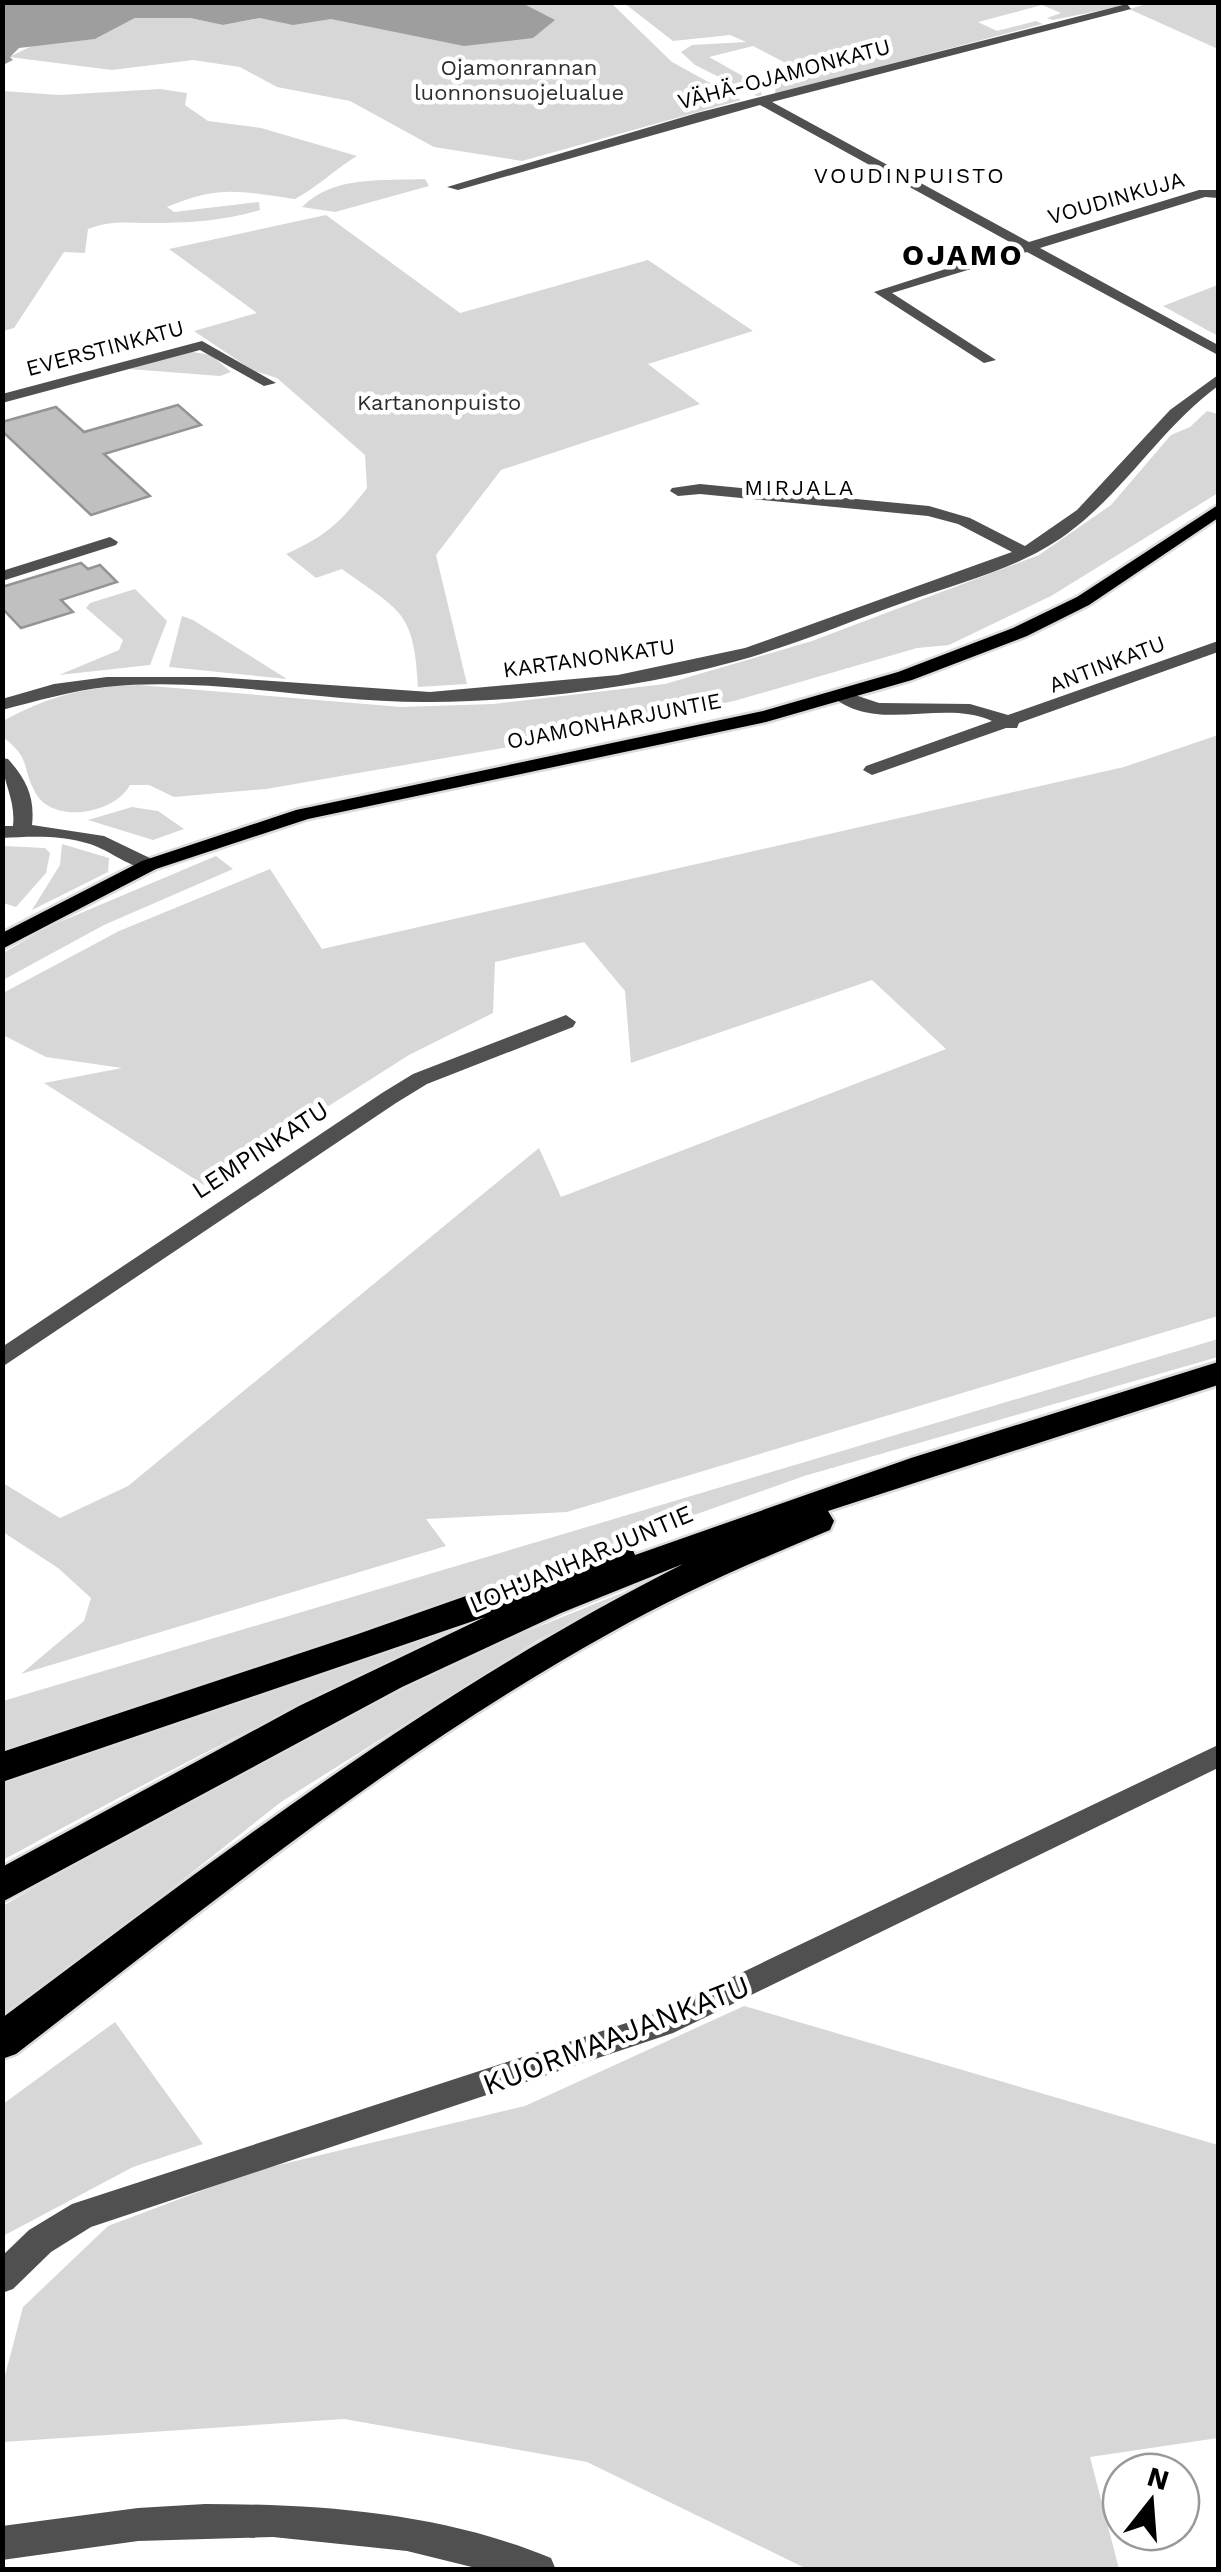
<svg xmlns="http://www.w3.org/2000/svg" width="1221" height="2572" font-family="'Work Sans',sans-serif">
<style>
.green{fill:#d7d7d7}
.water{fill:#9e9e9e}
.building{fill:#c0c0c0;stroke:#949494;stroke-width:2.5}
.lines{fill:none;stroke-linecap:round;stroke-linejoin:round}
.major-casing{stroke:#dbdbdb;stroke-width:5}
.highway-casing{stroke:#dbdbdb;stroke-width:5}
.minor{fill:#505050;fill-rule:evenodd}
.major{fill:#000;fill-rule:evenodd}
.highway{fill:#000;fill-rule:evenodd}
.labels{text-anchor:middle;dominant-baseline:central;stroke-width:9;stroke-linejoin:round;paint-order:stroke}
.far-park-label{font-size:22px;fill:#2e2e2e;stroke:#fff}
.far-street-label{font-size:22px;fill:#000;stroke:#fff}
.far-neighbourhood-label{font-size:22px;letter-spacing:2.5px;fill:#000;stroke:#fff}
.street-label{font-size:25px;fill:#000;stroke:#fff}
.far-district-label{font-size:30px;font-weight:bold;letter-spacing:2.5px;fill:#000;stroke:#fff}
.near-street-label{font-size:30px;fill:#000;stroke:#fff}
</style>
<rect width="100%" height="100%" fill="#fff"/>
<path class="green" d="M396 3H611L672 62 741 100 522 161 434 147 350 101 277 87 240 67 193 60 112 70 9 57 36 44 95 39 135 18H190L223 25 261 18 311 22Z
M624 3H1137L1053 20 1047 18 1061 13 1042 5 978 22 997 31 1036 21 1043 24 775 94 776 83 807 74 753 46 709 57 757 84 762 95 757 96 695 65 681 52 692 45 746 42 730 35 673 41Z
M1151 3H1218V49L1129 9Z
M160 89 187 93 185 105 208 121 261 128 357 156C334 170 319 186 295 199 241 192 222 184 167 207L174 212 259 202 260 210C224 221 187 223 150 223 126 223 111 220 88 229L85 253 64 252 14 328 3 331V91L59 95Z
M425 179 429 186 335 212 302 207C333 175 384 181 425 179Z
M326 215 460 313 648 260 753 331 648 364 700 404 501 470 436 555 467 684 418 687C414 610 401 612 342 569L316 578 286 554C326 536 340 523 367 488L365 455 277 378 252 370 194 331 257 313 169 249Z
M1218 284V336L1163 306 1215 286Z
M187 351 211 355 231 372 220 376 129 369Z
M1207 411 1218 414V493L1051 596 949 645 917 648 734 701 549 740 266 789 174 797 149 785H130C115 814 50 826 34 790 21 764 31 759 3 737V721C51 695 85 687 139 685L401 707 493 704 665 684 812 641 1039 555 1111 505 1171 435 1190 427Z
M135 589 167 621 150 665 59 675 119 650 123 640 86 608 90 603Z
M182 616 193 620 287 679 169 667Z
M1218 735V1316L567 1512 426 1519 446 1546 21 1674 84 1621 91 1598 58 1568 3 1532V1483L60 1518 128 1486 539 1148 561 1197 946 1049 872 980 631 1063 625 991 584 942 495 962 493 1013 409 1055 204 1185 44 1083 122 1068 46 1057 3 1035V993L119 931 270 869 322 949 1124 767Z
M132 807 158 811 184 829 153 840 88 820Z
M62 844 109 858 108 872 32 910 60 865Z
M3 846 45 848 50 853 46 873 16 907 3 903Z
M216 856 233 869 104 925 3 980V953L50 926Z
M1218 1339V1357L804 1476 288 1659 3 1751V1701Z
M689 1566 540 1639 281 1802 3 2022V1906C158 1812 318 1722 485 1649 552 1620 621 1594 689 1566Z
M533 1596C352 1675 176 1766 3 1860V1773Z
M744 2006 1218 2145V2438L1090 2457 1119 2569H807L587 2462 344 2419 3 2442V2383L23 2307 108 2226 254 2171 525 2106Z
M115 2022 203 2144 133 2167 3 2236V2104Z"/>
<path class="water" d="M522 3 555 20 533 38 464 46 331 19 293 25 260 18 223 25 190 18H135L95 39 19 48 10 57 13 60 3 65V3Z"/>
<path class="building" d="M178 405 201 425 104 454 150 496 91 515 2 431V422L56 407 84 432Z
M81 563 88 569 100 565 117 582 61 600 73 612 21 628 2 608V587Z"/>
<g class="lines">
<defs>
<path id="major" d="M1218 505V518L1089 605 1027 636 912 680 766 722 308 819 156 869 2 949V933L142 861 296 810 763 711 898 672 1013 628 1077 597Z"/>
<path id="highway" d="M1218 1362V1385L828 1511 834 1521 830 1530C755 1561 681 1593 610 1633 397 1751 208 1906 16 2054L2 2059V2018C222 1853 437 1688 683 1564L561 1613 402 1687 2 1902V1867L299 1706 485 1617 2 1782V1752L358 1634 619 1542 631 1546 635 1555 911 1458Z"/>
</defs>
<use href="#major" class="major-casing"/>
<use href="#highway" class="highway-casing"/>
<path class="minor" d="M1127 4 1131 9 772 102 1029 242 1199 190H1218V198L1205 197 1040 248 1218 345V355L1027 252 892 293 996 360 984 363 874 292 1017 246 760 105 458 190 447 187 697 113Z
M202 341 276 383 264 386 200 350 2 403V394Z
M1218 375V386C1161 428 1125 491 1068 533 1021 568 962 582 908 601 851 621 795 645 737 661 638 688 532 701 430 702 322 703 214 676 106 687 70 691 37 701 2 710V699L54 684 107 677H214L430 692 618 675 745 648 1012 552 958 524 928 516 700 494 678 496 670 491 672 488 700 484 929 506 970 518 1025 546 1077 510 1170 410Z
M110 537 118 542 116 545 2 581V571Z
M1218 641V652L1019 723 1017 728H1006L872 775 863 770 866 766 992 721C943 698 874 735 831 695L840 690 879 703 970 704 1008 715Z
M2 758 8 759C27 780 35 798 32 825L104 836 156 861V869C136 873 110 850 90 844 62 835 32 836 2 838V826H13C16 799 2 782 2 758Z
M566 1015 576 1022 573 1027 427 1084 396 1103 2 1367V1347L382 1093 413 1074Z
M1218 1745V1768L673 2033 91 2227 51 2252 13 2289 2 2293V2256L29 2230 72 2204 657 2013Z
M205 2504C322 2504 442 2513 551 2558L556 2570H484L407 2551 273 2537 138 2541 2 2560V2526L138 2508Z"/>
<use href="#major" class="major"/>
<use href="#highway" class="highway"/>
</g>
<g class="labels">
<g class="far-park-label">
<text x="519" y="67">Ojamonrannan<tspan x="519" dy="25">luonnonsuojelualue</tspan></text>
<text x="439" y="402">Kartanonpuisto</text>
</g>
<g class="far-street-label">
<text transform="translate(784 74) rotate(-15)">VÄHÄ-OJAMONKATU</text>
<text transform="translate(1116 198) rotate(-16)">VOUDINKUJA</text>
<text transform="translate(105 348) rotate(-15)">EVERSTINKATU</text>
<text transform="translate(589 658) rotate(-8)">KARTANONKATU</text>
<text transform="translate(1107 664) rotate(-21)">ANTINKATU</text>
<text transform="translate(614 721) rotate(-11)">OJAMONHARJUNTIE</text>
</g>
<g class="far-neighbourhood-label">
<text x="910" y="175">VOUDINPUISTO</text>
<text x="800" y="487">MIRJALA</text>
</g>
<g class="street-label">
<text transform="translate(260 1150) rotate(-33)">LEMPINKATU</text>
<text transform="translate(581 1559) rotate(-23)">LOHJANHARJUNTIE</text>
</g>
<g class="far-district-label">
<text x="963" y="254">OJAMO</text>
</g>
<g class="near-street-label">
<text transform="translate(616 2035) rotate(-21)">KUORMAAJANKATU</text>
</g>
</g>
<rect width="1221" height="2572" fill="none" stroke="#000000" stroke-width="10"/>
<g transform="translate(1151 2502) rotate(17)"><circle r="48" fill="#ffffff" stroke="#999999" stroke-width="2.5"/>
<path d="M0-8L18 38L0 25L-18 38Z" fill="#000000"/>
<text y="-15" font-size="28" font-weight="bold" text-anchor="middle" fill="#000000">N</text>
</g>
</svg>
